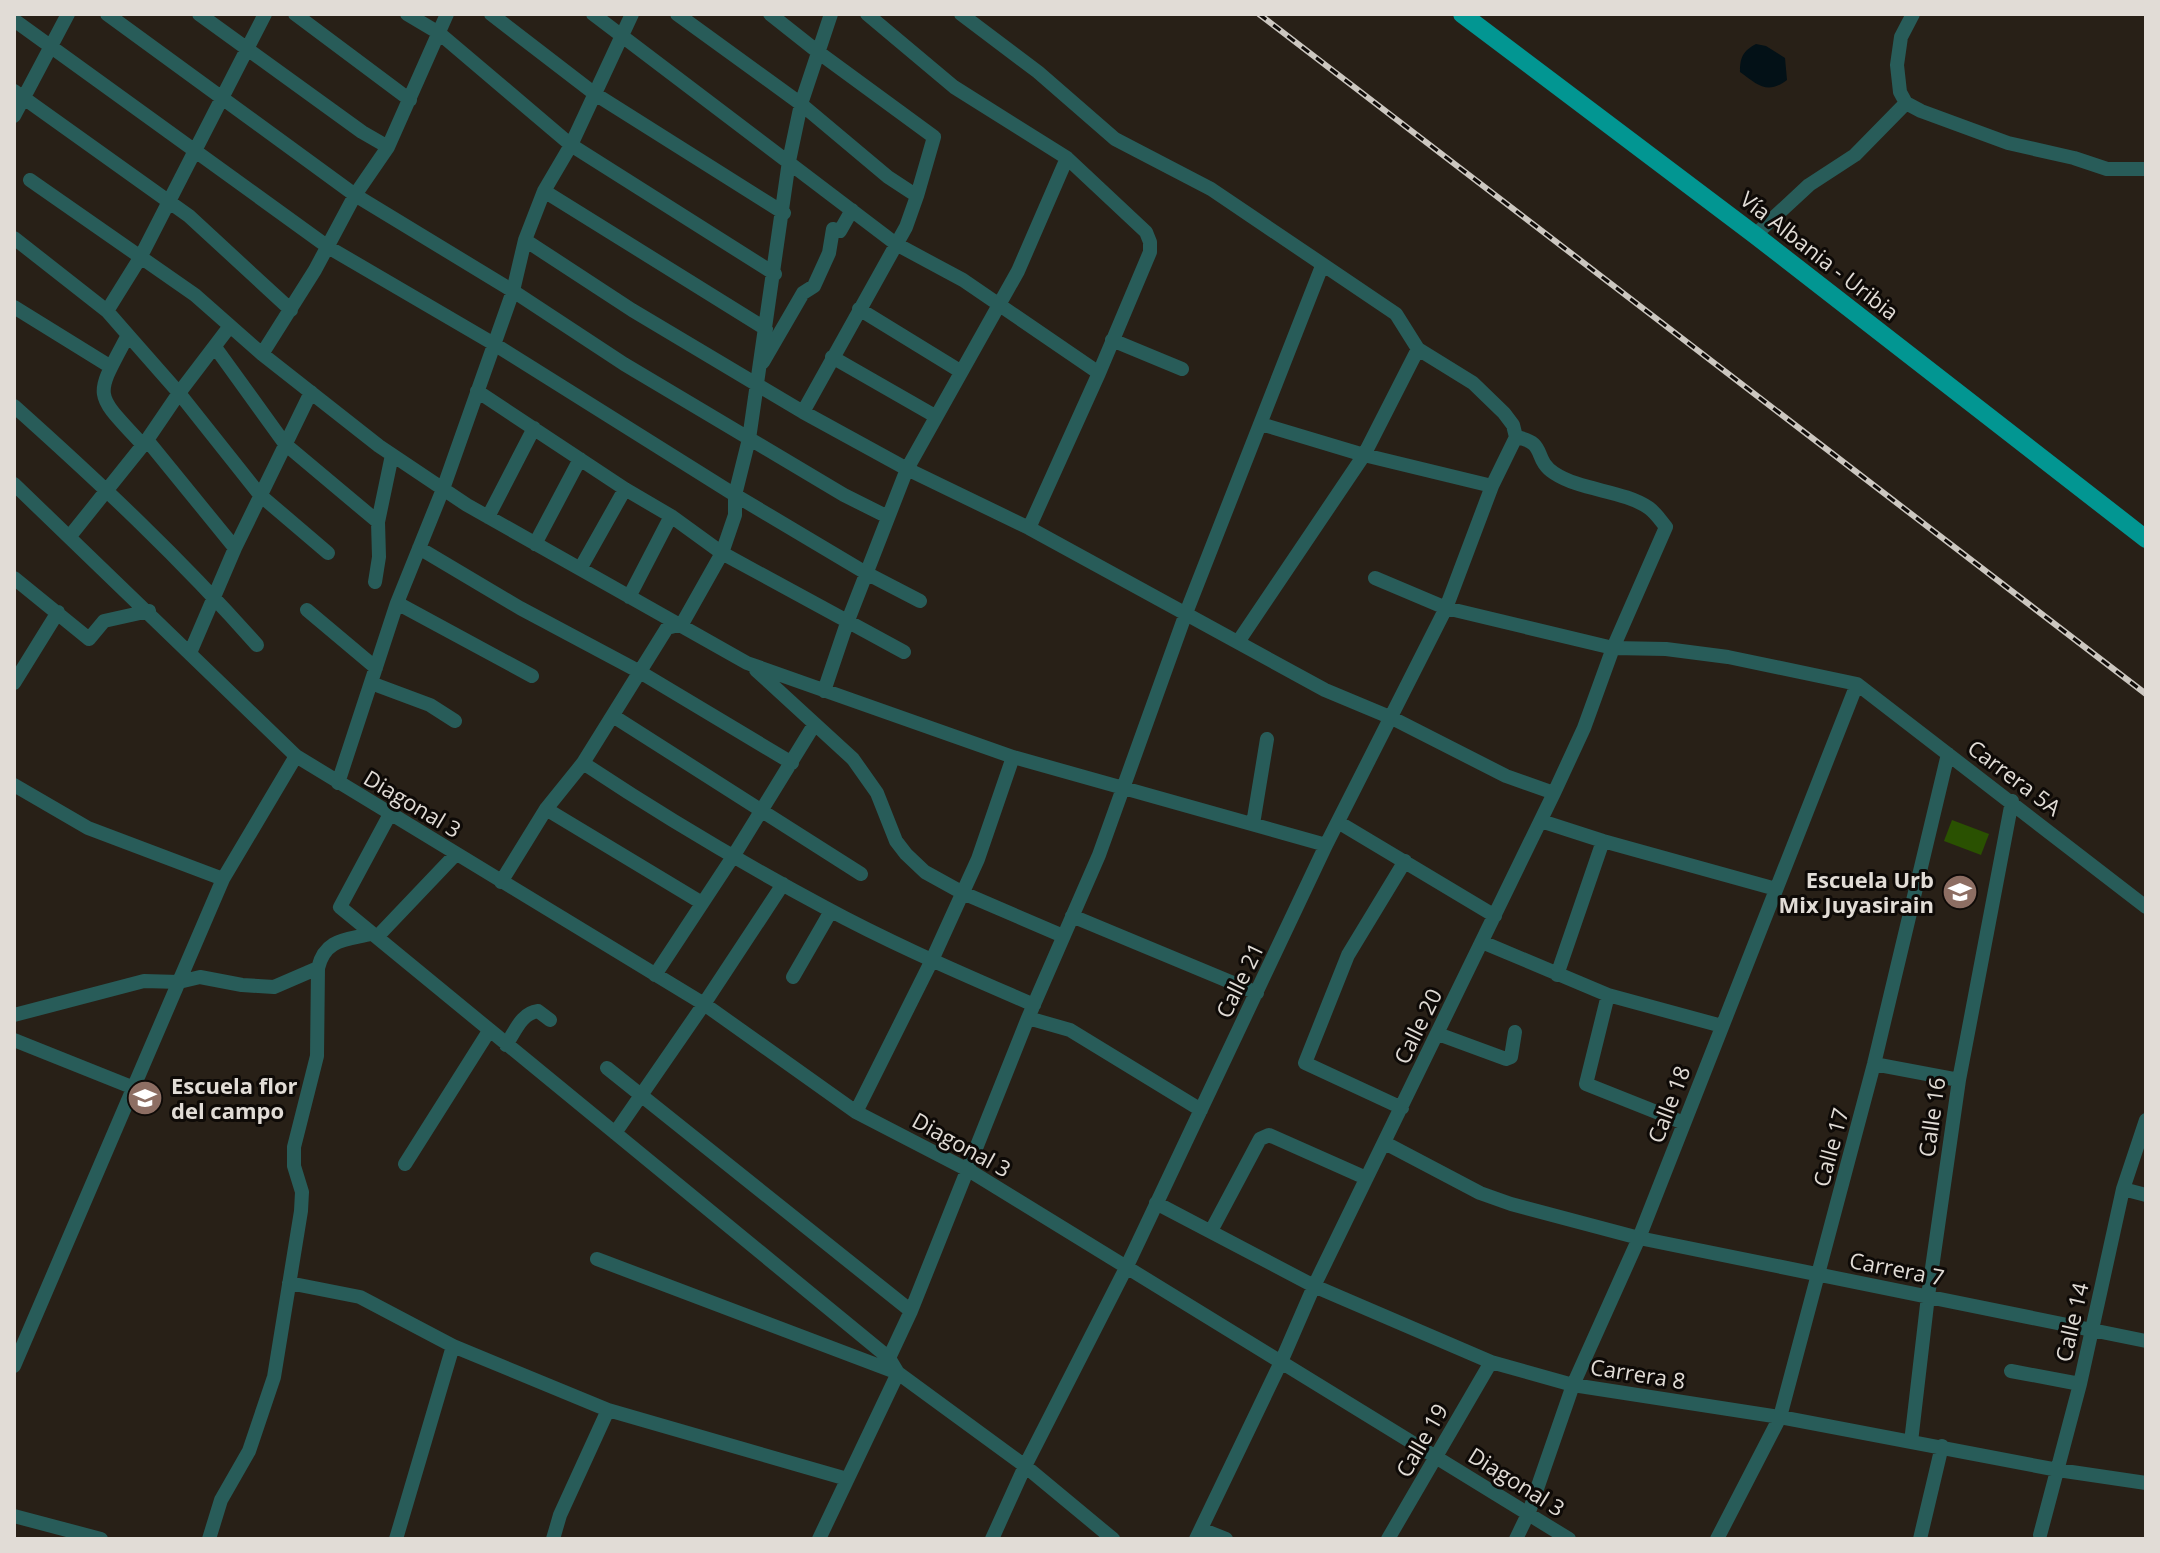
<svg xmlns="http://www.w3.org/2000/svg" width="2160" height="1553" font-family="'Open Sans',sans-serif">
<style>
.garden{fill:#2a5101}
.water{fill:#031117}
.lines{fill:none;stroke-linecap:round;stroke-linejoin:round}
.minor{stroke:#285c59;stroke-width:14}
.major{stroke:#029692;stroke-width:18}
.rail-casing{stroke:#ccc7c0;stroke-width:6}
.rail{stroke:#0e0a07;stroke-width:3;stroke-dasharray:9;stroke-linecap:butt}
.labels{text-anchor:middle;dominant-baseline:central;stroke-width:6;stroke-linejoin:round;paint-order:stroke}
.street-label{font-size:22px;fill:#e1dcd6;stroke:#0e0a07}
.poi-label{font-size:22px;font-weight:bold;fill:#e1dcd6;stroke:#0e0a07;text-anchor:end}
</style>
<rect width="100%" height="100%" fill="#282017"/>
<path class="garden" d="M1952 820 1989 834 1981 855 1944 841Z"/>
<path class="water" d="M1756 44 1766 46 1785 58 1787 80C1767 95 1758 85 1740 72 1740 57 1743 51 1756 44Z"/>
<g class="lines">
<path class="minor" d="M107 14 355 195 513 291 624 364 844 495 888 517
M199 14 362 132 388 147
M295 14 410 100
M407 14 439 33 571 145 775 274
M491 14 595 94 784 213
M593 14 896 244 963 280 1099 373 1029 528
M677 14 801 104 888 177 917 196 906 227 803 412
M770 14 818 52 934 137 917 196
M867 14 954 87 1067 158 1146 232 1150 242V252L1099 373
M961 14 1038 72 1115 139 1211 189 1396 314 1418 349 1473 383 1504 413 1513 425 1516 437
M1913 14 1901 37 1897 65 1900 92 1906 103 1921 111 2008 143 2074 158 2107 169H2146
M14 20 328 247 494 344 735 495 866 573 920 601
M14 91 189 216 291 310
M14 116 68 14
M30 180 195 295 262 354 379 446 467 505 747 663 1013 757 1326 845
M544 191 766 329
M1755 235 1809 185 1855 155 1906 103
M14 238 107 311
M525 240 632 310 803 412 907 469 1029 528 1325 690 1392 718 1506 776 1554 793
M14 307 111 367
M859 309 960 371
M128 335 179 393 260 495 328 553
M1112 340 1182 369
M215 347 285 444 378 522
M262 354 315 270 355 195 388 147 447 14
M832 357 935 416
M763 362 803 293 814 286 829 253 833 229 840 231 852 210
M477 391 625 489 671 516 722 553 904 652
M14 406C99 482 181 559 257 645
M1261 424 1364 455 1492 486
M147 440 235 548
M142 444C93 391 94 399 128 335L107 311 140 258 265 14
M14 484 296 756 704 1004 856 1112 970 1171 1569 1539
M488 517 534 428
M70 536 147 440 179 393 230 326
M535 544 580 459
M419 548 520 608 640 672 792 763
M580 569 625 489
M14 578 89 639 104 621 149 611
M1375 578 1446 608 1613 648 1666 649 1728 657 1857 684 2146 907
M375 582 379 557 378 522 392 455
M629 597 671 516
M397 603 532 676
M307 610 376 668
M1238 642 1364 455 1418 349
M190 653 235 548 311 392
M756 670 853 759 877 793 896 841 906 854 925 872 963 893 1063 936
M14 683 58 612
M371 683 430 705 455 721
M824 691 847 623 907 469 1018 271 1067 158
M613 716 861 874
M583 763C661 815 742 863 824 907 892 944 963 974 1034 1005
M338 783 397 603 443 489 513 291 525 240 544 191 571 145 632 14
M14 785 88 828 223 879
M546 809 702 903
M390 814 340 907 889 1358
M1541 821 1603 841 1776 889
M1338 822 1495 916
M1253 824 1267 739
M501 882 546 809 583 763 667 628 682 624 722 553 735 515V495L749 439 789 161 801 104 831 14
M1072 916 1257 993
M377 937 456 854
M1482 942 1608 995 1722 1026
M655 975 734 855 814 725
M1557 975 1603 841
M793 977 831 911
M1608 995 1586 1084 1684 1123
M14 1015 144 981 179 982 200 977 242 985 274 987 318 968
M1028 1018 1070 1030 1201 1110
M1438 1034 1506 1059 1511 1057 1515 1032
M14 1040 134 1088
M506 1045C515 1032 521 1013 538 1011L550 1020
M1874 1064 1959 1080
M607 1068 911 1311
M1402 1108 1305 1063 1348 955 1405 861
M856 1112 932 960 978 859 1013 757
M615 1133 704 1004 783 884
M1385 1143 1480 1193 1511 1204 1639 1238 2146 1341
M405 1164 489 1031
M2123 1189 2146 1195
M1156 1203 1314 1286 1491 1362 1573 1385 1780 1417 2058 1470 2146 1483
M1211 1231 1260 1139 1269 1135 1366 1178
M597 1259 898 1373 1025 1466 1113 1539
M289 1283 360 1297 453 1346 608 1410 847 1479
M14 1366 223 879 296 756
M2011 1371 2080 1384
M1911 1442 1928 1296 1959 1080 2012 801
M14 1516 101 1539
M1201 1529 1226 1539
M2040 1535 2080 1384 2123 1189 2146 1120
M209 1539 221 1500 249 1451 274 1377 301 1211 302 1192 294 1166V1147L317 1056 318 968C325 939 345 940 371 934
M396 1539 453 1346
M553 1539 560 1515 608 1410
M819 1539 898 1373 889 1358 911 1311 1028 1018 1099 855 1186 613 1322 266
M992 1539 1025 1466 1127 1266 1326 845 1446 608 1492 486 1516 437
M1196 1539 1281 1362 1314 1286 1554 793 1584 728 1613 648 1666 527C1661 521 1656 513 1649 508 1623 490 1581 491 1554 473 1532 458 1548 443 1516 437
M1388 1539 1491 1362
M1516 1539 1529 1512 1573 1385 1639 1238 1857 684
M1717 1539 1780 1417 1874 1064 1948 754
M1920 1539 1942 1446"/>
<path class="major" d="M1462 14 1755 235 2146 539"/>
<defs>
<path id="rail" d="M1259 14 2146 694"/>
</defs>
<use href="#rail" class="rail-casing"/>
<use href="#rail" class="rail"/>
</g>
<defs>
<symbol id="school-disc" viewBox="-11 -11 22 22"><circle r="9.5" fill="#8d6e63" stroke="#0e0a07"/><path d="M0-5L7-2L0 1L-7-2ZM-4 1L0 2.5L4 1V4Q0 6-4 4Z" fill="#fff"/></symbol>
</defs>
<g fill-rule="evenodd">
<use href="#school-disc" x="1940" y="872" width="40" height="40"/>
<use href="#school-disc" x="125" y="1078" width="40" height="40"/>
</g>
<g class="labels">
<g class="street-label">
<text transform="translate(1820 255) rotate(38)">Vía Albania - Uribia</text>
<text transform="translate(2015 777) rotate(37)">Carrera 5A</text>
<text transform="translate(413 803) rotate(31)">Diagonal 3</text>
<text transform="translate(1239 980) rotate(-64)">Calle 21</text>
<text transform="translate(1417 1026) rotate(-64)">Calle 20</text>
<text transform="translate(1668 1104) rotate(-69)">Calle 18</text>
<text transform="translate(1931 1117) rotate(-82)">Calle 16</text>
<text transform="translate(962 1144) rotate(29)">Diagonal 3</text>
<text transform="translate(1830 1147) rotate(-75)">Calle 17</text>
<text transform="translate(1897 1268) rotate(11)">Carrera 7</text>
<text transform="translate(2071 1322) rotate(-77)">Calle 14</text>
<text transform="translate(1638 1373) rotate(9)">Carrera 8</text>
<text transform="translate(1421 1440) rotate(-60)">Calle 19</text>
<text transform="translate(1517 1481) rotate(32)">Diagonal 3</text>
</g>
<g class="poi-label">
<text x="1934" y="879">Escuela Urb<tspan x="1934" dy="25">Mix Juyasirain</tspan></text>
<text x="171" y="1085" text-anchor="start">Escuela flor<tspan x="171" dy="25">del campo</tspan></text>
</g>
</g>
<rect width="2160" height="1553" fill="none" stroke="#e1dcd6" stroke-width="32"/>
</svg>
